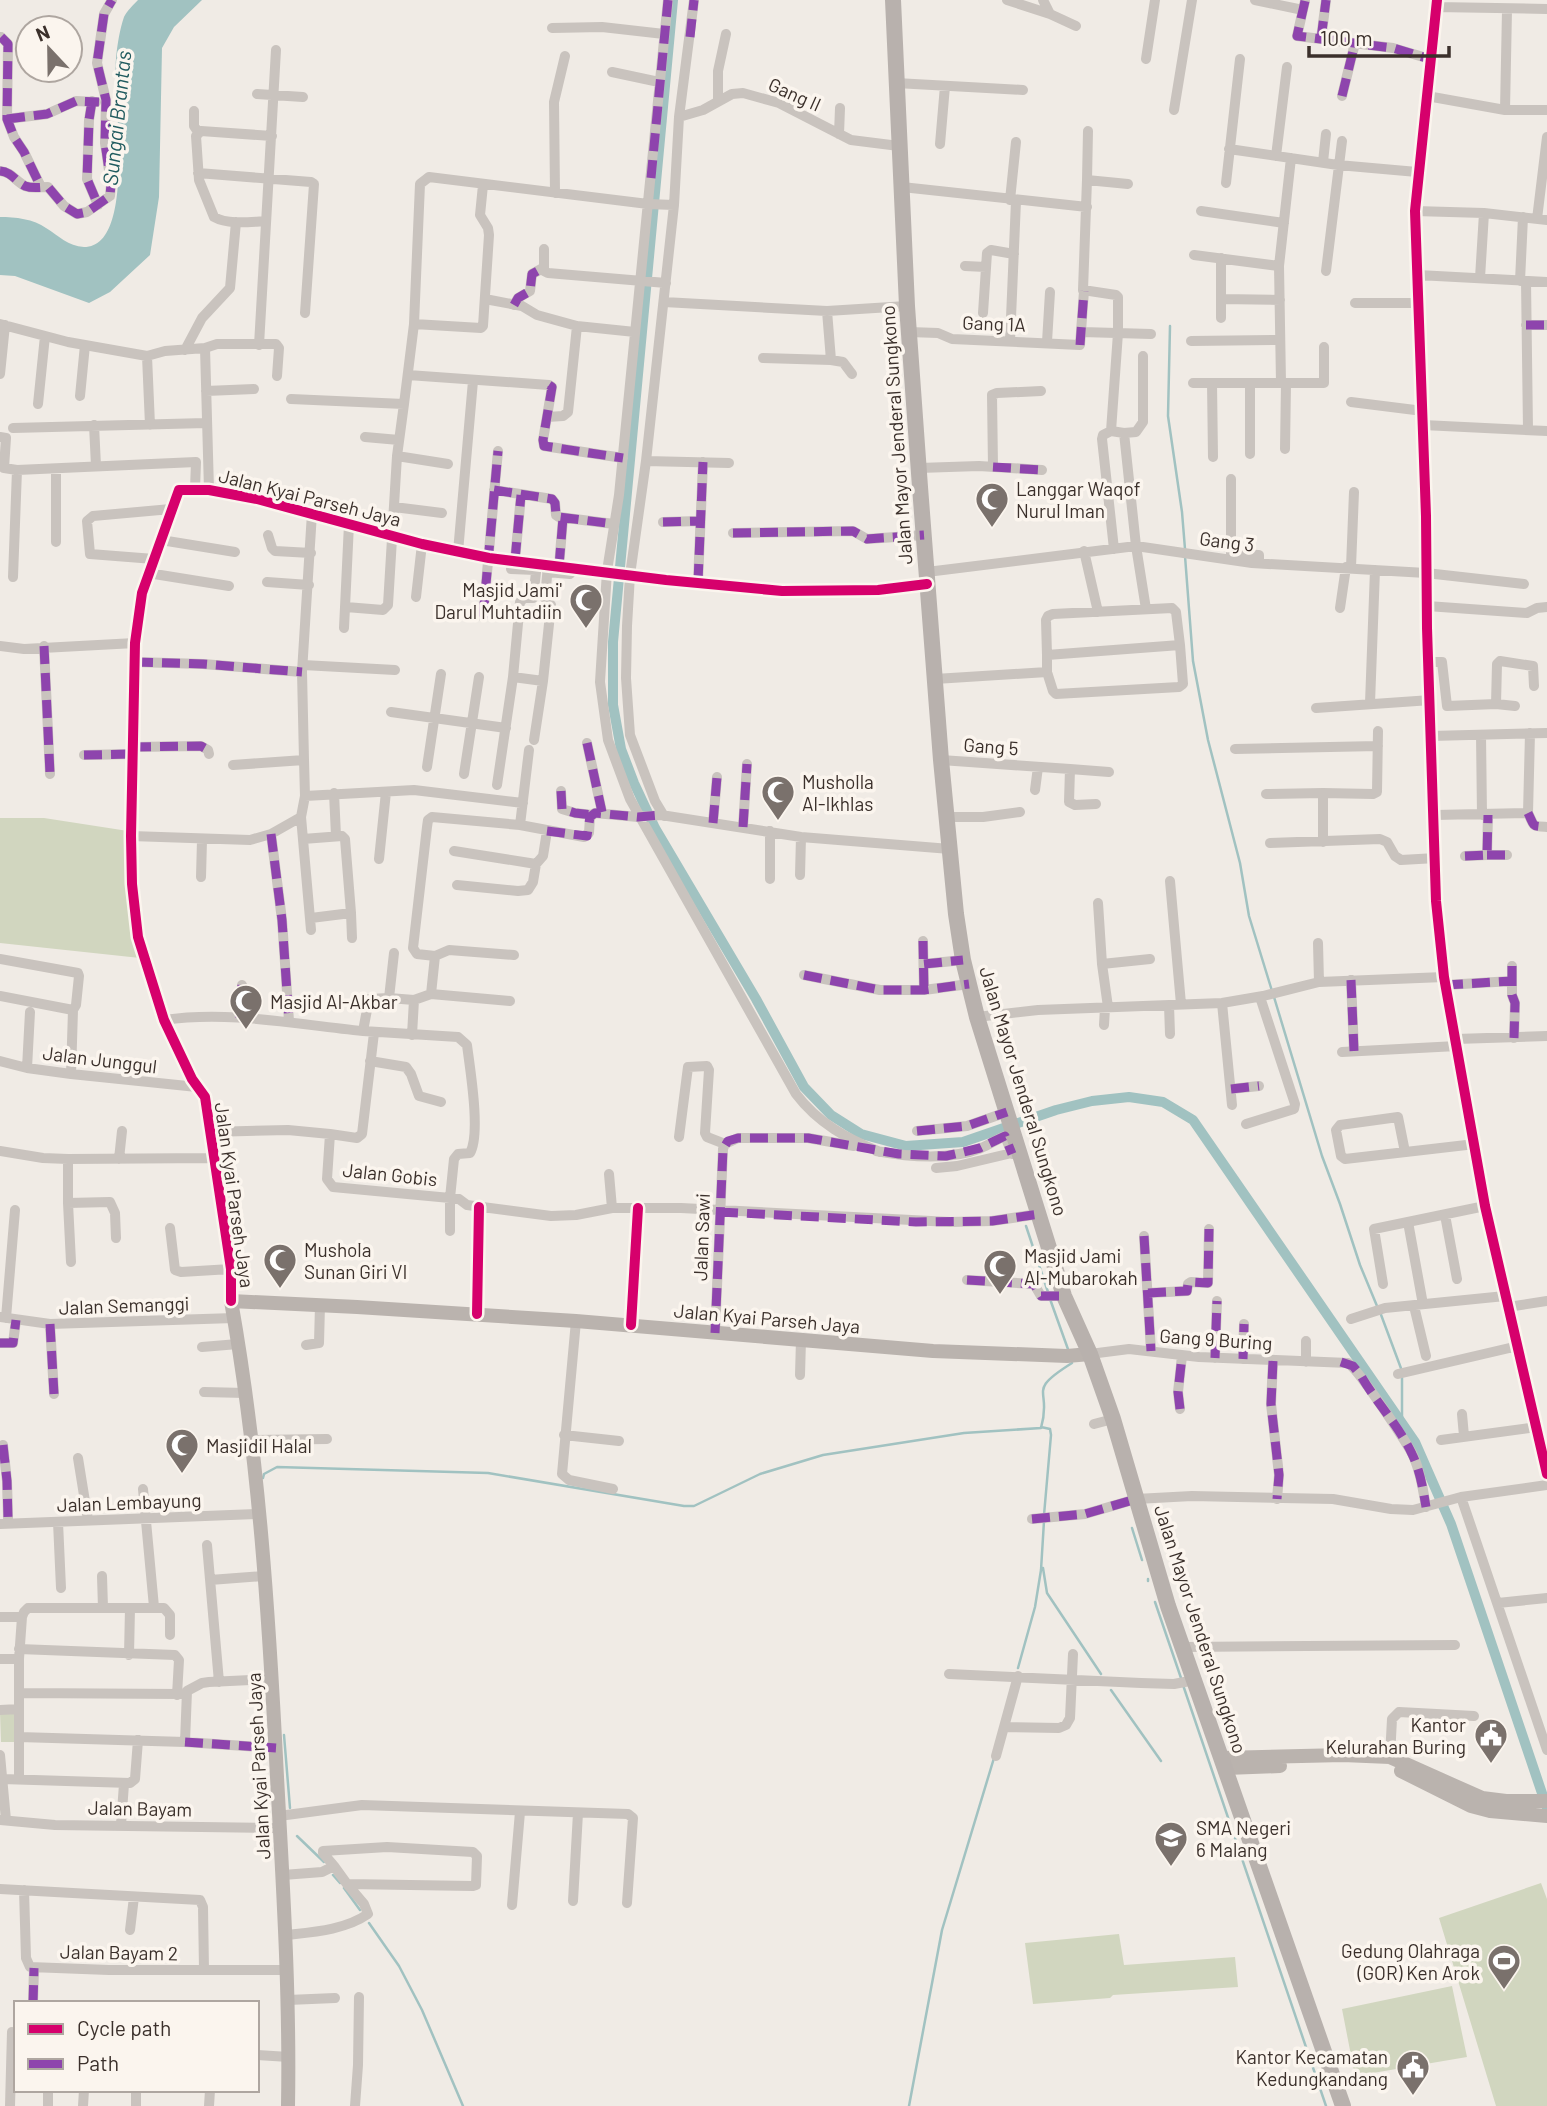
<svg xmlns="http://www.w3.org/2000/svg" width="1547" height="2106" font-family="Barlow,sans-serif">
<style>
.green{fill:#d1d6bf}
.water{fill:#a1c2c1}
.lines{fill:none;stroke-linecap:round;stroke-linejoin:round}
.stream{stroke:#a1c2c1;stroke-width:2.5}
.canal{stroke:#a1c2c1;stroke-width:10}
.street{stroke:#c9c3be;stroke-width:10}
.secondary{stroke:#bab3ae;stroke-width:14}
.primary{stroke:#b8b1ad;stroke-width:16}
.quiet{stroke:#8e44ad;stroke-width:9;stroke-dasharray:18 9;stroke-linecap:butt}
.cycleway-casing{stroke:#fbf5ee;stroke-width:15}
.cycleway{stroke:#d6006c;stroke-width:10}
.labels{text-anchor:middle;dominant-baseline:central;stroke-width:7;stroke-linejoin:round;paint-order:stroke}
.street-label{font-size:19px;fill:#3b302b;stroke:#fbf5ee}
.poi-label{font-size:19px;fill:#3b302b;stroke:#fbf5ee;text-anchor:start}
.water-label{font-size:21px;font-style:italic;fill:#1f5a5e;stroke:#fbf5ee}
</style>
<rect width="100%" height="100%" fill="#f0ebe5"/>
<path class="green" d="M0 818H44L128 831 140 958 0 943Z
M16 1711V1742H1L0 1712Z
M1541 1883 1547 1899V2106H1496L1439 1918Z
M1119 1934 1124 1965 1235 1957 1238 1987 1113 1995 1110 1998 1033 2004 1025 1943Z
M1452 1986 1467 2057 1355 2076 1342 2009Z"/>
<path class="water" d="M138 0H202L174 27 162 48 159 197 150 255 110 292 89 303 15 276 0 275V217C15 217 34 219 46 228 59 236 68 246 84 247 138 247 112 93 116 59 117 46 120 28 124 17 127 11 133 5 138 0Z"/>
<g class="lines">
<path class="stream" d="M1170 326 1168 416 1182 512 1185 549
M1185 556 1193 661 1208 740 1240 863 1249 916 1272 991
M1274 997 1322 1156 1340 1204 1360 1265 1377 1306
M1026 1226 1048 1292
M1050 1299 1069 1352
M1380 1312 1402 1371
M1402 1423V1378
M1041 1427 1050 1429 1051 1435 1044 1515
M263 1478 264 1474 277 1467 488 1473 684 1506H694L760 1474 823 1455 964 1433 1041 1428C1053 1388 1024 1393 1072 1363
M1132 1528 1142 1560
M1043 1568 1047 1593 1101 1674
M1148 1579V1581
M1155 1602 1181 1678
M1018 1668 1035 1607 1041 1570 1044 1521
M1183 1685 1326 2106
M1111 1690 1161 1761
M284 1735 290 1808
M297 1836 324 1862
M333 1875 340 1883
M344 1888 360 1910
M369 1923 399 1966 422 2010 463 2106
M909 2106 942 1930 994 1758"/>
<path class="canal" d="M673 0 613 642V705L621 749 634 783 655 828 756 999 804 1087 831 1115 861 1134 906 1146 963 1142 1056 1110 1092 1101 1129 1097 1163 1102 1193 1120 1415 1442 1451 1524 1547 1808"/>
<path class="street" d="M668 0 619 495 607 571 602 650 600 682 608 740 630 799 796 1094C818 1123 847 1139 880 1152
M1007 0 1050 14
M1043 0 1050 14 1076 26
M1255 0 1303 10
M1437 0 1415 211 1426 516 1427 628 1436 901 1444 977 1485 1206 1547 1474
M1305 1 1297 36 1393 48 1430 59
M1436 7 1547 9
M552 28 602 27 664 34
M1 37 8 44 7 119 14 137 24 152 41 187
M1321 39 1326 0
M1146 59 1155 0
M612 72 659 82
M896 83 1023 90
M257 94 303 97
M1342 96 1355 43
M1427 96 1505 110H1547
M92 101 89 120 87 179 98 205
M718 102V71L726 34
M1174 110 1192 0
M1505 110 1507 10
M194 111V126L198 132
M679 117 703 110 732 94 743 93 779 103 851 140 899 146
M7 119 47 114 76 101 96 102
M839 134 840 108
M940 144 945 86
M1229 149 1338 165 1417 172
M1276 156 1287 67
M1323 162 1326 134
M0 171C12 172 15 181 25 186 33 189 40 187 48 187L64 206 77 214 87 212 110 196 111 184 105 143 106 100 97 63 104 14 112 0
M198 173 311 182 314 184 305 313
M1087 180 1088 131
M1226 183 1240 59
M902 187 1087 207
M555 193 554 102 565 56
M1010 200 1016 142
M1201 211 1284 223
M1415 211 1484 213 1547 220
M1537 219 1547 137
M266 221C250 222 228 225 214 217L199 180 196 136 201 131 272 136
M544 249V271L548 273 666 283
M1194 255 1279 266
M1221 258V299L1280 300
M965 266 986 267
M1326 271 1342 141
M1418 275 1547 282
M1480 278 1484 213
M1520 281 1523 217
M1526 281 1528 430
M485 299 522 306 537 315 577 326 635 332
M1221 299V318
M664 302 827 311 907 306
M1355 303H1419
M514 305 518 298 530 291 532 274 543 268
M983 313 987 253 991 250 1014 254
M0 324 68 342 147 356
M414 324 481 328 483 326 489 235 488 228 480 215 483 185
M1526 325H1547
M909 332 938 333 952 339 1080 345 1084 291
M1082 332 1151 334
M1010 341 1016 201
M1191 341 1280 340
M1047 342 1050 292
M259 345 276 50
M185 350 202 318 230 288 236 222
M763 358 831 360 827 311
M831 360 843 362 852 374
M0 374 5 325
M408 375 549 385 552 387 543 440 544 446 623 458
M1193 383H1324V347
M1212 383 1213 457
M1281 383 1279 266 1291 158
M206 391 254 389
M80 396 85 345
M291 399 404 404 397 456 388 605 383 610 346 607
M1351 402 1423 411
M38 404 45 336
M404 404 414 324 420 184 429 177 648 204 674 205
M547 417 563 416 568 412 577 326
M94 425 96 466
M150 425 147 356 165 351 205 348
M1423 425 1547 431
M13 428 206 423
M1111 431 1124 433 1136 546 1146 609
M1124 433 1136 432 1143 422V356
M0 437 6 438 4 468 17 470
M365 437 399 440
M1285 449 1286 383
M1250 454V383
M397 456 448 464
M646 461 729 463
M993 467 992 395 997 393 1041 391
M919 468 979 466 1042 470
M56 469V542
M1231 479V554L1259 555V563
M209 490 205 348 217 344H276L279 348 277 376
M494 490 552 499 555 503 556 515 559 517 614 524
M394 507 442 513
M663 522 700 521
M733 533 853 531 867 539 924 535
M268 535 272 548 275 551 311 553
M161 540 235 552
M1114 549 1102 439 1103 435 1111 431 1118 333V297L1116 295 1083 290 1087 180 1128 184
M1084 551 1098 612
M458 552 473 381
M154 559 90 554 87 521 93 516 171 509
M515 560 521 495
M559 566 563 518
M1351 567 1354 492
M511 569 536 570
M547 572 570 574
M927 572 1136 546 1252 563 1426 573 1524 584
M148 573 229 586
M13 577 17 470 196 462 195 489
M267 582 309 585
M698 582 703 462
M416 597 422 544
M1427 606 1527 613 1537 608 1547 607
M1340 608 1346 567
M483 617 498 451
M344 628 349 524
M0 646 24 649 135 643
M44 646 50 774
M1047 655 1046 620 1048 616 1053 614 1172 608 1176 612 1180 645
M135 662 203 664 302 672
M1428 662H1442L1447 706 1496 704 1515 706
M303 665 395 670
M513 677 543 681 551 605 545 599 548 565
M935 679 1047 672V655L1180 645 1183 684 1179 687 1056 694 1053 691 1047 672
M1370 703 1375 570
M1496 704 1497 664 1500 661 1533 666 1534 686
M1316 708 1431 700
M391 712 506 728
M1481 735 1482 815
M1431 736 1547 733
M534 740 543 681
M587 743 602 812
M133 747 201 746 208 750 209 754
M1235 749 1378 746
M84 755 133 754
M941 760 1070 769 1069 802 1075 805 1096 804
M233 765 304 760 302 672 312 513
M427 767 441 674
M1070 769 1109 772
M464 774 479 677
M497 785 513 677 520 602 524 598H533L537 564
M1035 790 1038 767
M561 791 562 809 575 813 592 815
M334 793 336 836
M1323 793 1373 794 1377 792 1378 731
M1266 794 1323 793V842
M305 796 414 790 523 803
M1528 813C1535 827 1531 826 1547 827
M1435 815 1528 813 1530 733
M664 816 655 801 630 735 626 678 627 626 630 575 646 461 674 205 679 117 694 0
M301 817 305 796 304 760
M946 817H983L1020 812
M713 823 717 777
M520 825 529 750
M743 827 747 764
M271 834 282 920 289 1021
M131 836 250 840 271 834 301 817 311 930
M303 839 342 836 345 839 351 913
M1270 843 1380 839 1387 842 1395 856 1401 860 1436 858
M454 851 536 864 543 856 547 831
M1487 855H1507
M1465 856 1487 855 1488 815
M379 859 386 792
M800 875 801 837
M201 877 202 840
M770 879V831
M1170 881 1181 1004
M457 885 518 891 528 890 533 882 536 864
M1098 903 1102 964
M311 918 351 913 352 938
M923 941 924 990
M1318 943 1319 982
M394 953 389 998 369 999 363 1031 458 1037 467 1045C470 1069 481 1134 470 1153L458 1154 454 1159 450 1198V1231
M435 956 449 950 514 955
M0 959 78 973 79 976 76 1005 73 1010 71 1074
M924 964 963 960
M1512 966V981
M804 975 880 990H924L969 984
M1351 980 1354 1051
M1445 985 1512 981V995L1515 1003 1514 1038
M431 994 510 1001
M0 996 73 1010
M389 998 414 1000 412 1035
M414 1000 431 994 435 956 417 954 413 948 427 827 428 820 432 817 520 825 584 837 589 833 590 817 595 813 638 817 661 815 801 837 950 849
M1222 1003 1232 1105
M1169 1005 1170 1034
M1108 1007 1102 964 1150 959
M977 1017 1038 1010 1222 1003 1263 996 1319 982 1444 977
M240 1018 242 985
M164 1020C230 1010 298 1025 363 1031
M1104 1025 1105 1008
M1456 1039 1547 1036
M1342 1052 1457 1046
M0 1061 27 1068 71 1074 197 1087
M370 1061 406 1067 411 1074 419 1096 441 1102
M27 1068 30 1012
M1231 1089 1259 1086
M1246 1124 1294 1109 1295 1104 1260 997
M917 1131 967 1126 1007 1112
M210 1132 288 1130 330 1134 327 1179 333 1187 450 1198 459 1199 467 1205 551 1216 576 1215 612 1208H681L950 1222 992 1221 1039 1214
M330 1134 357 1138 362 1134 374 1033
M679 1137 688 1067 707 1066 709 1070 705 1133 707 1137 725 1144 738 1138H808L854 1146
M0 1151 43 1158 68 1159 214 1158
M876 1151C909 1157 949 1161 981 1148 989 1145 997 1139 1005 1136L1012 1154
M1405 1152 1398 1117 1340 1125 1336 1130 1341 1156 1345 1159 1475 1144
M68 1159V1203L110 1202 115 1213 116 1238
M119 1159 122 1131
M936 1168 957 1166 1016 1152
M609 1174 612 1208
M68 1203 71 1262
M1445 1215 1457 1279
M1408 1222 1422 1299
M170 1228 175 1270 181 1272 231 1269
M1144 1236 1151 1351
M967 1280 1034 1284 1041 1296H1064
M1383 1284 1374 1229 1485 1206
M1148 1293 1187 1291 1188 1284 1191 1282 1208 1283 1209 1229
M231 1301V1269L205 1097 192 1079 164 1020 138 937 132 884 131 836 135 643 142 593 179 490H209L257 499 422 544 489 558 666 580 782 591 878 590 927 584
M1414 1306 1426 1356
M1508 1307 1547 1301
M477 1314 479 1207
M0 1317 50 1324 234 1318
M6 1318 15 1210
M1351 1319 1385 1308 1505 1296
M576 1321 562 1474 569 1480 613 1489
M50 1324 54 1394
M631 1325 638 1208
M715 1333 723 1149 725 1144
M1306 1341V1362
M0 1343H13L16 1320
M306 1345 319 1343 320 1305
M202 1347 238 1344
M1090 1354 1129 1349 1199 1357 1348 1363C1359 1370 1404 1439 1412 1453 1420 1470 1423 1489 1426 1507
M1215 1358 1217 1301
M1243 1359 1244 1324
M1273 1361 1271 1404 1279 1475 1277 1499
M1398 1374 1518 1346
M800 1375 801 1340
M204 1392 245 1393
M1180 1409 1178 1392 1182 1356
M1462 1414 1464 1436
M1094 1424 1113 1419
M564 1435 619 1441
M251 1440 327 1439
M1441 1440 1537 1427
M3 1445 7 1481 8 1518
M78 1458 88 1520
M143 1489 154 1607
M1461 1497 1547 1750
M1032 1519 1085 1514 1136 1499 1192 1496 1333 1499 1391 1509 1413 1510 1461 1497 1547 1485
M58 1522 61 1588
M0 1524 259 1514
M207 1545 219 1682
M102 1576 103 1608
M210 1580 264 1576
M1498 1603 1547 1598
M0 1617H22L19 1659V1778
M22 1617 24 1612 28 1608H164L170 1615V1635
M1183 1647 1455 1645
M19 1649 175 1655 179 1660 177 1695
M129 1655 130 1608
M0 1659H19
M949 1674 1141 1683 1174 1684 1195 1680
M19 1693 181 1694
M0 1710 19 1709
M1005 1727 1059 1728 1066 1725 1070 1718 1073 1654
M19 1737 185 1742 187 1691 202 1683 209 1682 272 1679
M185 1742 276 1748
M0 1755 6 1820
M996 1756 1018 1676
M1390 1757 1392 1719 1399 1712 1474 1716
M2 1779 130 1783 135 1779 138 1740
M279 1816 362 1805 628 1814 633 1818 627 1903
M0 1820 55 1825 279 1828
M121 1825 124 1784
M283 1875 322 1872 334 1866 323 1853V1851L387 1847 473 1852 477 1856 476 1885 473 1886 347 1884 334 1866
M0 1889 200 1900 203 1907 204 1970
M24 1890 26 1958 30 1967 109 1970H287
M573 1901 578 1813
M512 1905 520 1812
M130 1930 134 1897
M286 1935C313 1932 345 1930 368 1914L364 1904 347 1884
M288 2000 335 1998
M33 2003 34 1968
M257 2055 289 2057
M10 2106 12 2032
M48 2106V2090
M83 2106 84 2090
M136 2106V2090
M209 2106 210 2090
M355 2106 358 2065 359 1997"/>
<path class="secondary" d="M1222 1758 1343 1755 1390 1757 1482 1798 1506 1801H1547
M1226 1768 1280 1766
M1401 1771 1471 1806 1490 1811 1547 1816
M288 2106C290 1996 283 1887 277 1777 269 1618 259 1458 231 1301L357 1307 576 1321 933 1351 1067 1356 1090 1354"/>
<path class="primary" d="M893 0 907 306 920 487 941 760 956 914 963 960 977 1017 1064 1296 1090 1354 1113 1419 1168 1606 1343 2106"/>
<path class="quiet" d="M1305 1 1297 36 1393 48 1430 59
M1 37 8 44 7 119 14 137 24 152 41 187
M690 37 694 0
M1321 39 1326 0
M1342 96 1355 43
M92 101 89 120 87 179 98 205
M7 119 47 114 76 101 99 102
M0 171C12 172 15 181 25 186 33 189 40 187 48 187L64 206 77 214 87 212 110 196 111 184 105 143 106 100 97 63 104 14 112 0
M651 178 668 0
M514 305 518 298 530 291 532 274 543 268
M1526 325H1547
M1080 345 1084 291
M549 385 552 387 543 440 544 446 623 458
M993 467 1042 470
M494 490 552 499 555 503 556 515 559 517 614 524
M663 522 700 521
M733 533 853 531 867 539 924 535
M515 560 521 495
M559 566 563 518
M698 582 703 462
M483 617 498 451
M44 646 50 774
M135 662 203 664 302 672
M587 743 602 812
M133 747 201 746 208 750 209 754
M84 755 133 754
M561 791 562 809 575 813 592 815
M1528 813C1535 827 1531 826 1547 827
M713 823 717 777
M743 827 747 764
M547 831 587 836 590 817 595 813 638 817 661 815
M271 834 282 920 289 1021
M1487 855H1507
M1465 856 1487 855 1488 815
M923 941 924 990
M924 964 963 960
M1512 966V981
M804 975 880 990H924L969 984
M1351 980 1354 1051
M1445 985 1512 981V995L1515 1003 1514 1038
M240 1018 242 985
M1231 1089 1259 1086
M917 1131 967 1126 1007 1112
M720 1212 916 1222 992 1221 1039 1214
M1144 1236 1151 1351
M967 1280 1034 1284 1041 1296H1064
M1148 1293 1187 1291 1188 1284 1191 1282 1208 1283 1209 1229
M50 1324 54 1394
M715 1333 723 1149 728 1141 738 1138H808L899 1154 946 1156 980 1148 1005 1136 1012 1154
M0 1343H13L16 1320
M1215 1358 1217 1301
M1243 1359 1244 1324
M1273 1361 1271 1404 1279 1475 1277 1499
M1341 1362 1353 1366 1361 1376C1376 1402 1399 1426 1412 1454 1420 1470 1423 1489 1426 1507
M1180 1409 1178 1392 1182 1356
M3 1445 7 1481 8 1518
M1032 1519 1085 1514 1136 1499
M185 1742 276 1748
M33 2003 34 1968"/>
<defs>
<path id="cycleway" d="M1437 0 1415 211 1426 516 1427 628 1436 901 1444 977 1485 1206 1547 1474
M231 1301V1269L205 1097 192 1079 164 1020 138 937 132 884 131 836 135 643 142 593 179 490H209L257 499 422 544 489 558 666 580 782 591 878 590 927 584
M477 1314 479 1207
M631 1325 638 1208"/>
</defs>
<use href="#cycleway" class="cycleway-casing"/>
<use href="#cycleway" class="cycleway"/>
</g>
<defs>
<symbol id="mosque-pin" viewBox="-11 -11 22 30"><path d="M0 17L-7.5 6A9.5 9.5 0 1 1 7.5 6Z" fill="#7a716c" stroke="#fbf5ee"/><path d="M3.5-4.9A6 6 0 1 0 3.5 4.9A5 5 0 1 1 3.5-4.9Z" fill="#fff"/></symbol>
<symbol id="civic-pin" viewBox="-11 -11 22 30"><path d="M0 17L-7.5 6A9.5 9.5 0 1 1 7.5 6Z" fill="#7a716c" stroke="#fbf5ee"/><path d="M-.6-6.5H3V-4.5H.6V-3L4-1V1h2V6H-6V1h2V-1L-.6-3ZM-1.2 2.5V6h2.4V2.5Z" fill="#fff"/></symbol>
<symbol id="school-pin" viewBox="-11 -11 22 30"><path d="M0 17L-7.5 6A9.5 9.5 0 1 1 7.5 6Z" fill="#7a716c" stroke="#fbf5ee"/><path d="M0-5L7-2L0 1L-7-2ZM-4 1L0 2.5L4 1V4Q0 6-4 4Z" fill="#fff"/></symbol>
<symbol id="stadium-pin" viewBox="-11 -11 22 30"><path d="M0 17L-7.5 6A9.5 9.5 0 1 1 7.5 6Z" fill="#7a716c" stroke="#fbf5ee"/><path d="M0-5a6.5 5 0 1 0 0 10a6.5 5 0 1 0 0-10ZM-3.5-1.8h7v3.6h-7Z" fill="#fff"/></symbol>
</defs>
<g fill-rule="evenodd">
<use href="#mosque-pin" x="973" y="480" width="38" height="52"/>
<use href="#mosque-pin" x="567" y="581" width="38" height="52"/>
<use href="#mosque-pin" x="759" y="773" width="38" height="52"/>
<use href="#mosque-pin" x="227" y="982" width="38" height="52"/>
<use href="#mosque-pin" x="261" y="1241" width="38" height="52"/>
<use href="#mosque-pin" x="981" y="1247" width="38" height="52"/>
<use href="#mosque-pin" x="163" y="1426" width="38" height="52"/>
<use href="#civic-pin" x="1472" y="1716" width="38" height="52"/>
<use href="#school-pin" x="1152" y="1819" width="38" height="52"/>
<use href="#stadium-pin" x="1485" y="1942" width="38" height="52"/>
<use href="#civic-pin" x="1394" y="2048" width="38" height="52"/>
</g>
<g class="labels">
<g class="street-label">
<text transform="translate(795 94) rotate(24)">Gang II</text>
<text transform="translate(994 323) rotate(2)">Gang 1A</text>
<text transform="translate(896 435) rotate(-94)">Jalan Mayor Jenderal Sungkono</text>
<text transform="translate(310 497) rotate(14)">Jalan Kyai Parseh Jaya</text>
<text transform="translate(1227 541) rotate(7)">Gang 3</text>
<text transform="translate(991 746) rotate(4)">Gang 5</text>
<text transform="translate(100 1059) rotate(7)">Jalan Junggul</text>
<text transform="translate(1024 1091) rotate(73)">Jalan Mayor Jenderal Sungkono</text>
<text transform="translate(390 1174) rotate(6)">Jalan Gobis</text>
<text transform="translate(235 1195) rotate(82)">Jalan Kyai Parseh Jaya</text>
<text transform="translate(701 1237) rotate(-88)">Jalan Sawi</text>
<text transform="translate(124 1305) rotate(-2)">Jalan Semanggi</text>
<text transform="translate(767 1318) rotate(5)">Jalan Kyai Parseh Jaya</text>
<text transform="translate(1216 1339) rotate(4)">Gang 9 Buring</text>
<text transform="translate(129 1502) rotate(-2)">Jalan Lembayung</text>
<text transform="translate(1201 1629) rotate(72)">Jalan Mayor Jenderal Sungkono</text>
<text transform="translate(258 1766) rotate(-93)">Jalan Kyai Parseh Jaya</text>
<text transform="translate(140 1808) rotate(1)">Jalan Bayam</text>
<text transform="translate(119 1952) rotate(1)">Jalan Bayam 2</text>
</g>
<g class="poi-label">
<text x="1016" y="488">Langgar Waqof<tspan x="1016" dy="22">Nurul Iman</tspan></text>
<text x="562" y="589" text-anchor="end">Masjid Jami'<tspan x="562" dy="22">Darul Muhtadiin</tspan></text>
<text x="802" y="781">Musholla<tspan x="802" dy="22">Al-Ikhlas</tspan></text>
<text x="270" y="1001">Masjid Al-Akbar</text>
<text x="304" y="1249">Mushola<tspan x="304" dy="22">Sunan Giri VI</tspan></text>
<text x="1024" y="1255">Masjid Jami<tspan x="1024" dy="22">Al-Mubarokah</tspan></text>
<text x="206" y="1445">Masjidil Halal</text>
<text x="1466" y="1724" text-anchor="end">Kantor<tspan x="1466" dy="22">Kelurahan Buring</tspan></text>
<text x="1196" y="1827">SMA Negeri<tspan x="1196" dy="22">6 Malang</tspan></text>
<text x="1480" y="1950" text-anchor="end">Gedung Olahraga<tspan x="1480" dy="22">(GOR) Ken Arok</tspan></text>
<text x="1388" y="2056" text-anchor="end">Kantor Kecamatan<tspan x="1388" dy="22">Kedungkandang</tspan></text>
</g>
<g class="water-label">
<text transform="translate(116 118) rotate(-84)">Sungai Brantas</text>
</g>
</g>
<rect x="14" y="2001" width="245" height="91" fill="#fbf5ee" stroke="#aea6a0" stroke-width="2"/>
<rect x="28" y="2024" width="35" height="10" fill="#d6006c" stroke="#aea6a0" stroke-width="2"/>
<text x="77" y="2036" font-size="21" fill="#3b302b">Cycle path</text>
<rect x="28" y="2059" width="35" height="10" fill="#8e44ad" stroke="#aea6a0" stroke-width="2"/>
<text x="77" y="2071" font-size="21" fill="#3b302b">Path</text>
<g transform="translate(49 49) rotate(338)"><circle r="33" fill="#fbf5ee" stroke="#aea6a0" stroke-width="2"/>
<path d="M0-5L12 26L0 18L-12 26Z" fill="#7a716c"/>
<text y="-10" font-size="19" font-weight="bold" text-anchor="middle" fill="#3b302b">N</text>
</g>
<path d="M1309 46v10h140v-10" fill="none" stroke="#3b302b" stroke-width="3.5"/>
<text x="1320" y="46" font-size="21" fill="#3b302b" stroke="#fbf5ee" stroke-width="5" paint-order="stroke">100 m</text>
</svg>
